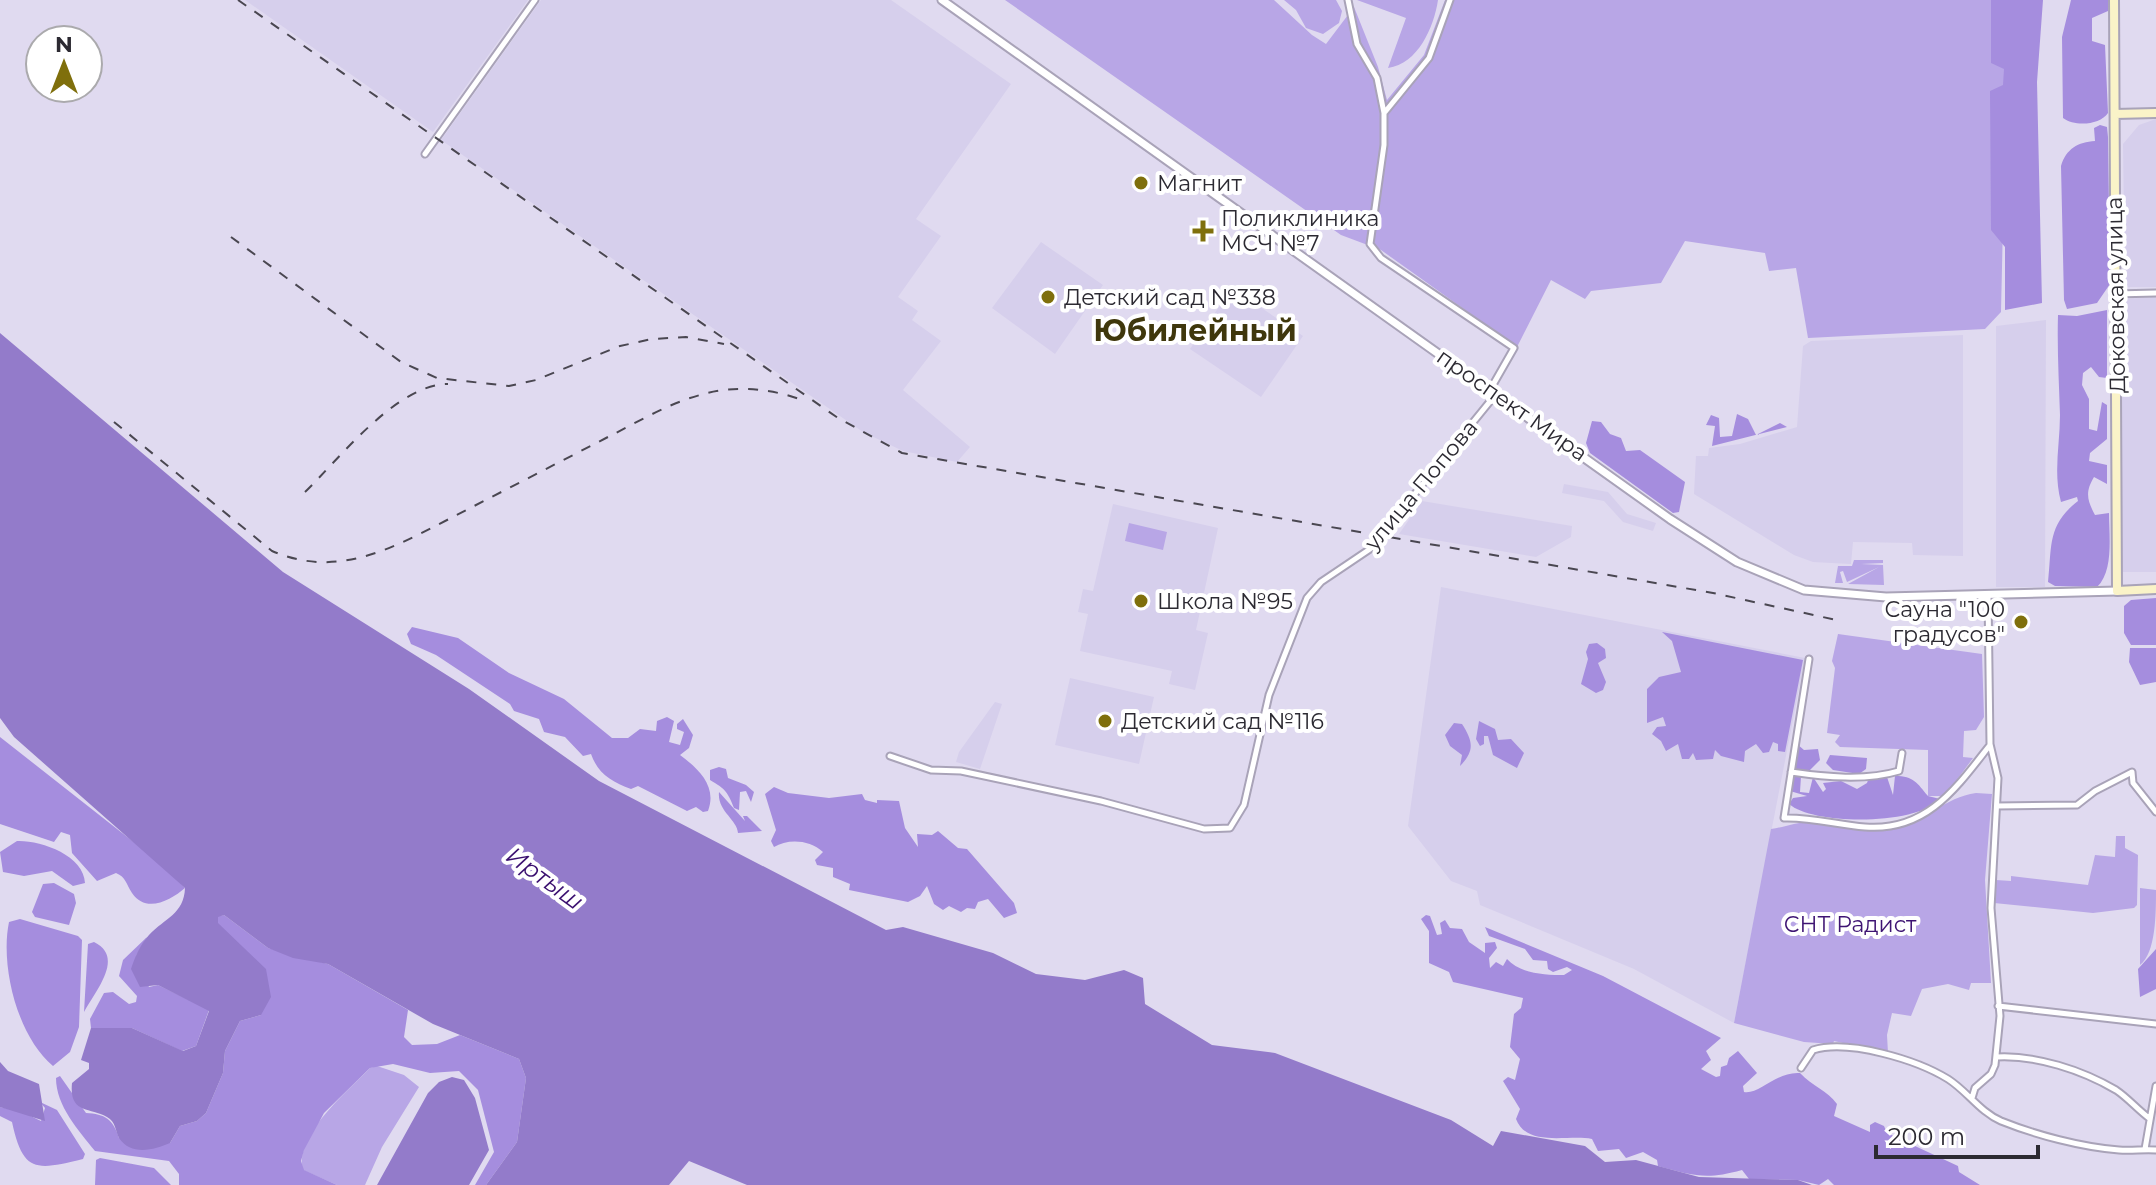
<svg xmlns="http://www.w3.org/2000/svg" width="2156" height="1185" font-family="Montserrat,sans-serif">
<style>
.built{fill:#d6cfec}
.green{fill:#b8a6e6}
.forest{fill:#a58dde}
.water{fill:#937bca}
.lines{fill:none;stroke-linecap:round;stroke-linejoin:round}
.minor-casing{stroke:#a9a3b8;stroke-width:9}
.tertiary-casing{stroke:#a9a3b8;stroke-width:11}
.secondary-casing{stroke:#a9a3b8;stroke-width:12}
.minor{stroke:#fff;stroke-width:5}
.tertiary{stroke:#fff;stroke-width:7}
.secondary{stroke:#faf3c8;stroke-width:8}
.rail{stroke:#4a4751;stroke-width:2;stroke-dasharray:10 10;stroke-linecap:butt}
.poi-dot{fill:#7f6f0c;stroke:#fff;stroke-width:3}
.labels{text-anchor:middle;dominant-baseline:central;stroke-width:8;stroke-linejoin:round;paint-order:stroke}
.poi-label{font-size:22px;fill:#2c2a32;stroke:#fff;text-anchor:start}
.street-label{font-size:22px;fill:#2c2a32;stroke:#fff}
.park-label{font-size:22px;fill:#3e1473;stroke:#fff}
.water-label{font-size:24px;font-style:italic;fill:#3a0f6f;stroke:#fff}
.district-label{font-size:30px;font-weight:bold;fill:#3f370c;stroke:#fff}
</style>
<rect width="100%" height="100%" fill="#e0daf0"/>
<path class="built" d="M245 0H528L433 132Z
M541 0H891L1011 84 916 219 941 236 898 297 918 311 912 320 941 341 903 390 970 447 957 462 903 451 863 432 441 140Z
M2156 119V287H2125L2123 144 2139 125Z
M1041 242 1103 285 1055 354 992 308Z
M1232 288 1303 336 1261 397 1190 349Z
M2156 297V572H2122V299Z
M2046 320 2045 587H1996V326Z
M1963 335V556L1913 555 1912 543 1853 542 1851 564 1813 562 1794 555 1694 494 1696 456H1708L1709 448 1740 444 1797 427 1803 346 1811 341Z
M1564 484 1608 492 1627 514 1656 523 1653 531 1623 522 1604 501 1562 493Z
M1422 501 1572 526 1571 537 1536 557 1399 534Z
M1113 504 1218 528 1196 630 1208 633 1195 690 1169 684 1172 671 1080 651 1088 614 1078 612 1083 589 1093 591Z
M1441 587 1805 658 1734 1023 1634 969 1480 905 1477 891 1451 881 1408 826Z
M1070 678 1154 697 1139 764 1055 745Z
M995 702 1002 704 980 769 956 762 959 752Z"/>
<path class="green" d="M1005 0H1274L1312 35 1326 44 1354 7 1378 67 1387 100 1424 55 1445 0H2008L2001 312 1985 329 1808 338 1796 268 1769 271 1765 253 1685 241 1661 283 1591 291 1585 299 1551 280 1517 347 1381 250 1341 235Z
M1284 0H1336L1342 11 1339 23 1323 34 1306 28 1296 10Z
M1357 0H1438C1434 27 1418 64 1388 68L1406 18Z
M1129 523 1167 532 1163 550 1125 541Z
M1854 560H1883V563L1861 564 1883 565 1884 585 1848 584 1879 567 1847 582 1843 571 1840 572 1843 583H1835L1838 566H1852Z
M1838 634 1982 654 1984 717 1976 730 1964 731 1963 757 1973 758 1945 796H1928V750L1840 747 1835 742 1840 735 1827 733 1835 668 1832 661Z
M1976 793 1992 794 1985 880 1991 983H1971L1969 990 1948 984 1922 989 1911 1016 1892 1013 1887 1035 1888 1053 1834 1041 1833 1044 1804 1042 1734 1023 1771 829C1786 827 1798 821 1814 822 1841 824 1868 833 1895 828 1925 822 1945 797 1976 793Z
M2116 836H2125V848L2138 855 2137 905 2134 908 2093 913 1994 903 1996 880 2011 881V876L2088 885 2095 855 2115 857Z
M2140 888 2156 890C2156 913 2156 953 2140 965Z
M377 1066 404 1075 419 1087 382 1147 365 1185H337L303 1170C293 1136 348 1091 370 1068Z"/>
<path class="forest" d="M1991 0H2043L2037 82 2042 303 2005 310V247L1991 230 1990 91 2003 85 2004 69 1991 63Z
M2071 0H2108V11L2092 18V41L2105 45 2108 113C2100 125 2075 127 2063 118L2062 37Z
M2100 125 2107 127 2108 137 2110 284 2097 303 2067 309 2064 300 2061 166C2066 149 2078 142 2095 141L2094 128Z
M2107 310V378L2099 377 2091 367 2083 373 2082 385 2089 399V429L2097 431 2102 402 2107 405V439L2090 453 2089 461 2107 465V484L2094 477C2085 492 2087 500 2095 515L2109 513C2109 535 2114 571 2097 587L2055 586 2048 582C2052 546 2047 525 2078 501L2077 497 2061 502C2053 473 2060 444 2060 415 2059 382 2057 349 2058 315L2077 316Z
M1737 414 1748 419 1756 435 1780 423 1787 427 1712 446 1715 426 1706 425 1711 415 1719 418 1720 437 1732 436Z
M1592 421 1601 422 1610 434 1621 438 1626 451 1640 450 1685 482 1679 512 1673 513 1590 453 1586 443Z
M2156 598V645H2131L2124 633V606L2131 600Z
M412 627 458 638 509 673 564 699 612 738H628L640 729 656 731 657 721 667 717 674 721 669 742 680 745 684 732 677 729V724L683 719 693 735 689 748 680 755C696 767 718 785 708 811L703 812 696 807 687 811 638 786 631 789C612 782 598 774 591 754L583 756 565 737 544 732 539 719 514 711 510 704 436 655 411 644 407 634Z
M1662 632 1803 660 1785 752 1778 751V744L1773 742 1769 752 1763 753 1756 744 1745 751 1744 762 1721 756 1715 750 1713 759 1696 760 1693 753 1689 759H1682L1678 744 1666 751 1661 741 1652 734 1657 727 1666 726 1663 717 1647 723V689L1659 677 1681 672 1672 641Z
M1597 643 1605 649 1606 658 1598 663 1606 682 1603 690 1596 693 1581 684 1588 659 1586 652 1589 644Z
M2130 648H2156V682L2140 685 2129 662Z
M1479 721 1495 729 1498 740 1511 739 1524 753 1517 768 1493 755 1488 736H1484V744L1480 746 1476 739Z
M1454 723 1462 724C1473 741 1475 751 1460 766L1462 755 1450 746 1445 735Z
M0 737 168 869 185 888C171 900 146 914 132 893 126 884 126 877 116 873L97 881 72 853 70 835 61 832 54 842 0 824Z
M1797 744 1804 750 1818 749 1820 760 1810 770H1794Z
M1830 755 1867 758 1866 769 1859 774 1833 770 1826 763Z
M719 767 726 769 728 778 746 785 754 792 751 802 746 791 740 792 739 810 734 808C728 793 726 789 710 780V770Z
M1792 774 1801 776 1800 792 1809 793 1813 777 1823 792 1826 789 1823 783 1841 781 1857 789 1867 783 1869 777H1887L1893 795 1895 776C1914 776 1917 783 1928 796L1940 799C1918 825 1815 826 1789 804L1793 798 1807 796 1790 791Z
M774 787 788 793 829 798 862 794 865 800 877 803V800L899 801 905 828 918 847 917 834 932 835 938 831 958 848 967 849 1014 903 1017 913 1004 918 988 899 978 902 975 909 967 908 961 912 949 906 943 910 934 904 927 886 920 896 908 902 849 890 850 884 833 877V868L817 865 815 860 823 852C809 839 787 839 774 847L771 841 776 830 765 794Z
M719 792 745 821 743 816H747L762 831 738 833C737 819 717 811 719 792Z
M17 841C40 840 84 855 85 883L73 886 52 871 24 876 3 872 0 852Z
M54 883 74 894 76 903 69 925 35 917 32 912 43 884Z
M224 915 268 948 328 964 408 1010 404 1037 412 1045 437 1044 460 1035 519 1059 526 1078 517 1142 486 1185H475L494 1152 478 1090 459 1071 430 1073 393 1064 370 1068 324 1113 304 1150 301 1161 304 1170 337 1185H179V1174L169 1161 95 1151C79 1131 56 1106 56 1078L60 1076 86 1113C105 1114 113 1119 119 1138L170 1143 180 1126 197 1121 206 1113 223 1073 225 1051 240 1021 261 1015 217 923 218 916Z
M1426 915 1430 916 1437 935 1442 934 1440 923 1445 920 1450 928 1462 929 1469 942 1485 953V943L1495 942 1497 948 1489 958 1490 968 1496 962 1503 966 1507 959C1520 974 1546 975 1564 975L1572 970 1567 967 1553 972 1548 969 1547 961 1533 960 1525 949 1489 936 1485 927 1603 976 1721 1038 1706 1051 1711 1060 1701 1069 1716 1077 1720 1076 1721 1067 1727 1065 1729 1058 1738 1051 1757 1073 1743 1086 1744 1092C1759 1095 1777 1071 1800 1073 1813 1087 1827 1090 1837 1104L1834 1116 1870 1132V1125L1875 1122 1884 1126 1887 1133 1958 1166 1959 1172 1980 1185H1834L1828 1179 1819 1185 1798 1180 1749 1179 1742 1170C1706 1180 1695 1176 1658 1166L1657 1160 1643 1152 1626 1158 1619 1149 1598 1151 1592 1139C1569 1134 1527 1148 1516 1119L1520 1109 1503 1081 1508 1077 1515 1080 1520 1059 1510 1047 1514 1014 1521 1008 1523 998 1453 982 1449 972 1429 963V931L1421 919Z
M20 919 78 936 82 940 79 1027 70 1052 53 1066C17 1036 0 965 9 922Z
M147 937 136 956 149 987 158 985 209 1010 196 1046 182 1051 132 1028H91L90 1019 104 993 113 992 129 1004 136 1002 137 996 119 976 123 960Z
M94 942C125 957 96 990 84 1012L88 944Z
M2156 949V989L2140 997 2138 969Z
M40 1102 57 1110 85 1154 83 1159C37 1170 23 1174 12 1122L0 1116V1107L20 1111 41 1121 45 1108Z
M100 1158 154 1168 171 1185H95L96 1160Z"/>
<path class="water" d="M0 333 283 572 469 689 599 781 886 930 903 927 993 953 1036 974 1085 980 1124 970 1143 978 1145 1004 1212 1045 1275 1053 1451 1120 1493 1146 1501 1131 1585 1146 1605 1162 1636 1160 1699 1177 1798 1180 1812 1185H747L689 1161 669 1185H486L517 1142 526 1078 519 1059 433 1024 328 964 293 958 268 948 224 915 218 917V923L266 969 271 997 261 1015 240 1021 225 1051 223 1073 206 1113 197 1121 180 1126 170 1143C154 1150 131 1156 119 1138 115 1130 116 1122 107 1117 89 1107 69 1114 72 1083L89 1069V1063L81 1060 91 1028H132L183 1051 196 1046 209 1011 158 985 140 987 131 969C135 957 140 945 149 935 165 918 184 914 185 888L14 737 0 718Z
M0 1062 8 1071 39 1084 45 1121 0 1107Z
M452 1077 464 1080 475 1098 489 1150 469 1185H377L428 1093 439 1082Z"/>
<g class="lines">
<defs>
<path id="minor" d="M1348 0 1357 44 1377 78 1384 113V145L1370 244 1381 258 1514 348 1490 390
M1385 112 1429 58 1450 0
M425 154 535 0
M2115 294 2156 293
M1809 659 1784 818C1812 817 1838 825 1865 827 1927 832 1957 787 1990 745
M890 756 931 770 961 771 1101 801 1204 829 1230 828 1244 805 1269 695 1307 598 1321 582 1370 549 1496 394
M1791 772C1825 777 1866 781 1899 771L1902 753
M1997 806 2077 805 2095 791 2132 772 2133 783 2156 812
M1998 1006 2156 1024
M1997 1057C2036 1055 2082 1070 2116 1090 2128 1098 2137 1109 2149 1118
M1801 1068 1813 1050C1849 1039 1917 1060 1948 1079 1967 1091 1980 1112 2001 1121 2036 1135 2081 1147 2119 1150 2132 1151 2144 1149 2156 1150
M1972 1098 1975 1088 1991 1074 1995 1065 2000 1016 1991 908 1998 778 1990 744 1988 595
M2145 1149 2156 1086"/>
<path id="tertiary" d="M942 0 1670 519 1737 562 1804 590 1886 597 2117 591"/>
<path id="secondary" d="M2114 0 2117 591 2156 589
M2115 114 2156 113"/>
</defs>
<use href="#minor" class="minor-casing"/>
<use href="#tertiary" class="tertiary-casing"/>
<use href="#secondary" class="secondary-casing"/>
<use href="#minor" class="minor"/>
<use href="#tertiary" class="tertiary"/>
<use href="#secondary" class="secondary"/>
<path class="rail" d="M238 0 838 418 902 453 1713 593 1841 621
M231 237 401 362 437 378 509 386 536 380 620 346 652 339 686 337 724 344
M114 422 272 551C337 579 391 549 449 519 501 492 554 465 606 438 636 423 667 404 700 395 733 385 770 388 802 400
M305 492C340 458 397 384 448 384"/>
</g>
<g class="poi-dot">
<circle cx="1141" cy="183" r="8"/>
<path d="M1199 219h8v8h8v8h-8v8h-8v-8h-8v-8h8z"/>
<circle cx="1048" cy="297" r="8"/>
<circle cx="1141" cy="601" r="8"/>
<circle cx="2021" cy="622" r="8"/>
<circle cx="1105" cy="721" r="8"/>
</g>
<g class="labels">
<g class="poi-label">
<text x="1157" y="183">Магнит</text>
<text x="1221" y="218">Поликлиника<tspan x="1221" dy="25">МСЧ №7</tspan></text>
<text x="1064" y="297">Детский сад №338</text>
<text x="1157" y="601">Школа №95</text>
<text x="2005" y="609" text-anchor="end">Сауна "100<tspan x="2005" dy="25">градусов"</tspan></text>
<text x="1121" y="721">Детский сад №116</text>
</g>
<g class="street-label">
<text transform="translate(2116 295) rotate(-91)">Доковская улица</text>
<text transform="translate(1512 405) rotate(35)">проспект Мира</text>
<text transform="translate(1421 485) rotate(-50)">улица Попова</text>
</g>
<g class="park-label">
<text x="1850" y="924">СНТ Радист</text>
</g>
<g class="water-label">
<text transform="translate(545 878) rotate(36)">Иртыш</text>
</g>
<g class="district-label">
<text x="1195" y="330">Юбилейный</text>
</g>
</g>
<g transform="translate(64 64)"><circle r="38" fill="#ffffff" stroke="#abaaad" stroke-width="2"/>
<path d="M0-6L14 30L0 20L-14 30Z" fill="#7f6f0c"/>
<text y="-12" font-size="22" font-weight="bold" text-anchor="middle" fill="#2c2a32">N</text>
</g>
<path d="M1876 1145v12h162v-12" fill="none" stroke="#2c2a32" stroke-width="4"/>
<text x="1888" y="1145" font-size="24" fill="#2c2a32" stroke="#ffffff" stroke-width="6" paint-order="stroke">200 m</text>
</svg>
